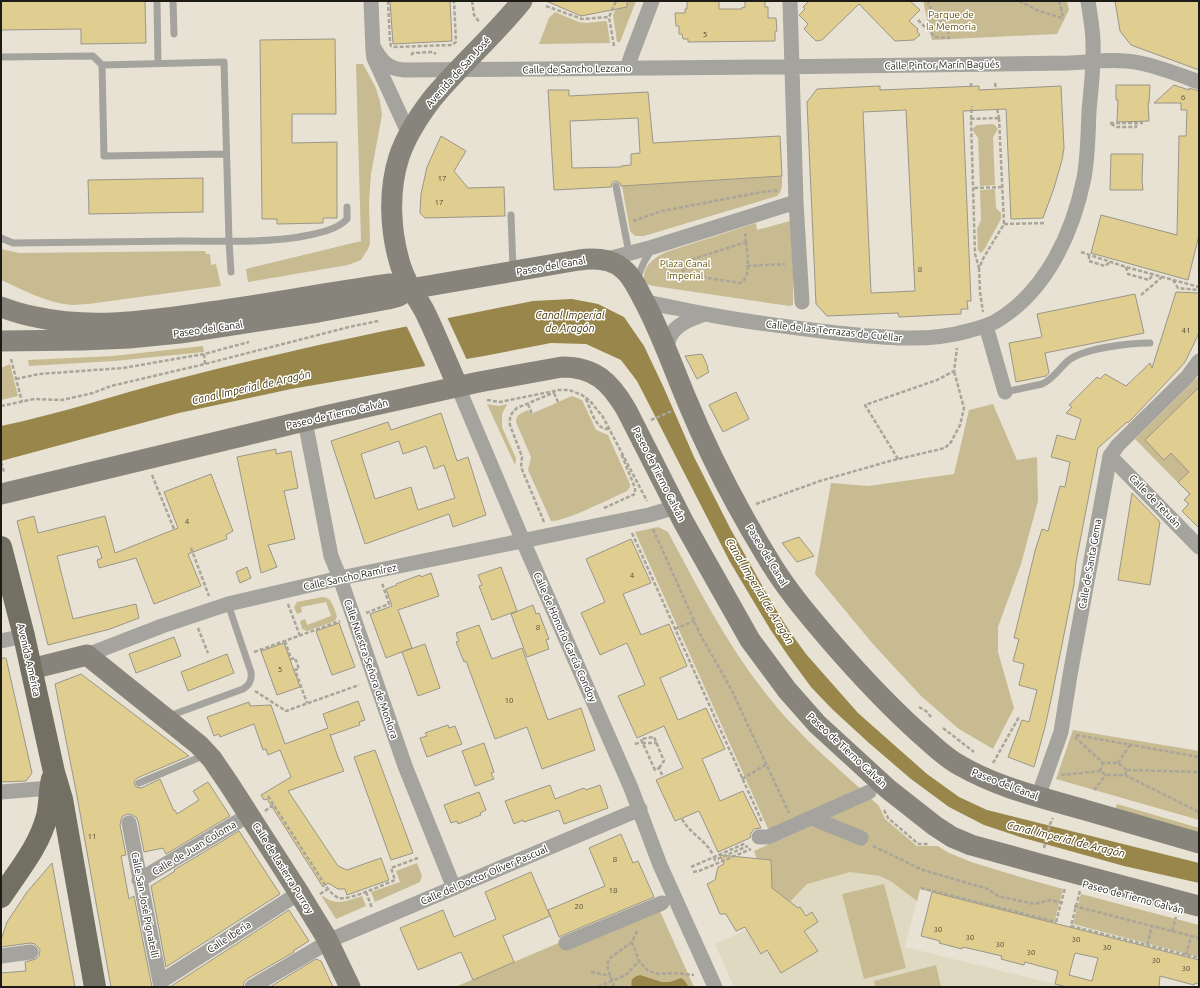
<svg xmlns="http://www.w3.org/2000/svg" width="1200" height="988" font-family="Ubuntu,sans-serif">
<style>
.built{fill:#e0d9c2}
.green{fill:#c8bb91}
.water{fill:#98864b}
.pier{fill:#e7e2d3}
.building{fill:#e0ce90;stroke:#9a9688;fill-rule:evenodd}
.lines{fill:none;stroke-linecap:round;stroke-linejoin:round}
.path{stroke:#a9a599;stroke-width:2.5;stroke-dasharray:4 2;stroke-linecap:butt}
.lane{stroke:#a5a39d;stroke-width:7}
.street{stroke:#a5a39d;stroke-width:15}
.secondary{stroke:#87857b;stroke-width:21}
.primary{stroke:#726f63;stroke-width:22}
.labels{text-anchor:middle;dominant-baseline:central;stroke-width:3;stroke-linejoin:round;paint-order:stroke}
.number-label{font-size:8px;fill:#4d4834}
.park-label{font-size:10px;fill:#645101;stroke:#fff}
.street-label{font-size:10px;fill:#1c1b15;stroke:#fff}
.water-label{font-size:11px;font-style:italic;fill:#443704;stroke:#fff}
</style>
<rect width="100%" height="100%" fill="#e7e2d3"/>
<path class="built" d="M809 827 920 889 905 947 1067 987H734L715 944 755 926 772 888 771 860 757 859 754 851Z"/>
<path class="green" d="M619 1H636L620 42H617L613 15Z
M923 1H1067L1069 10 1057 34 932 40Z
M555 12 579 22 586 23 605 21 607 22 610 43 539 44 549 18Z
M356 64H363L376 88 380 102 382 115 371 174 369 202 370 243 368 249 361 260 348 265 248 282 246 269 361 241Z
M992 124 995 125 998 129 993 137 995 185 980 186 978 138 973 131V128L977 125Z
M782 176C782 184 783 191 777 196L644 236H635L630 231 622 186Z
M995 189 996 208 1001 213V219L984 250 981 253 978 250 977 229 981 220 980 190Z
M790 221 793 272V305L790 306 654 286 645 284C640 268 653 258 666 252L756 223 757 230Z
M1 249 19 253 205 251 206 254H210L211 265 216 264 221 286 88 304C82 304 77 305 72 305 47 303 23 290 1 280Z
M203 346 204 352 114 361 29 366 28 360 113 356Z
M10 364 18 396 1 400V368Z
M1199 376V528L1182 511 1188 504 1184 500 1189 494 1135 439Z
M572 396 582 400 596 430 608 435 630 484V487L627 491C612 498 564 522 551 521L528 470 531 457 516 422C516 414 522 413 528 410L531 414Z
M487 404 499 406 507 404 502 414V427L516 458 515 465Z
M993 404 1017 460 1037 457 1038 501 1021 564 998 627V652L1014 708 993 749 959 729 921 696 872 643 815 574 831 483 868 486 954 474 969 410Z
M658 527 668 532C699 590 729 649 771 700 803 740 842 771 879 806L885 819 917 846H938L947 852 971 862 1027 879 1063 889 1054 923 920 889 917 901 892 882 880 876 850 872 807 884 790 902 772 888 771 860 757 859 754 851 774 842 635 532Z
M322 597C332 597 334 608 337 616L335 621 307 631 302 629 300 621 305 619 307 625 331 616 326 602 301 607 302 612 297 614 294 607 297 602Z
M1073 730 1199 751V820L1056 779Z
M1117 804 1199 828V835L1115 810Z
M417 863 422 876 420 882 375 902 371 892 400 882 396 871Z
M884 884 906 968 864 979 842 894Z
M1081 894 1199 925V957L1073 924Z
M323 896C336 907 349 900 362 896L366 906 336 919 322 897Z
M659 909 694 987H455L561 942Z
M936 965 941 987H875L874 981Z"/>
<path class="water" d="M572 299 598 304 624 317 644 346 663 386 694 457 730 528 773 605 790 632 806 654 858 713 927 774 959 797 987 810 1199 863V883L1124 866 1020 837 984 825 949 807 911 779 869 743 832 709 811 687 789 657 770 629 730 562 637 381 621 360 586 344 551 343 484 356 291 389 179 413 1 461V426C59 414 115 395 173 380 292 349 412 325 533 301Z
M640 975 662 982H670L681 978 684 980 689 987H632C630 980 633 977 640 975Z"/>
<path class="pier" d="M447 317 466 358 468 361 424 368 425 365 407 327 405 325Z"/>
<path class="building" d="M1 1H145L146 43 81 44V29L1 30Z
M390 1H450L452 41 393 44Z
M546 1H627V7L581 16Z
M687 1H719V9H742V7L745 8V1H765V7H768V18H776L777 31 775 32V41L688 42V39H683L682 34H679V26H676L675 13H685V9H687Z
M809 1H910L920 10 909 21 918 29 917 31 920 35 914 40 895 41 859 4 822 40 816 41 804 29 808 24 799 15 805 9 803 7Z
M1115 1H1199V70L1131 45 1120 31Z
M335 39 336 114H292V143L337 142V218H323V223L277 224V219H262L260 40Z
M1116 85H1150L1149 103H1148L1149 121 1117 122 1118 100H1116Z
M1174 85 1189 90V88L1199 91V235L1188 280 1091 253 1101 215 1177 235 1179 136H1186L1187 110H1181V103H1154Z
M880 86V90L979 86V90L1061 86 1064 148 1062 160 1054 188 1043 218 1011 219 1006 109 963 111 971 301H967L968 309H961V314L899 317 898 313 827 316 816 304 807 102 817 89ZM906 110 915 291 871 293 863 112Z
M548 90H569V96L648 92 653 143 780 136 782 176 621 186 619 182 615 181 612 183 611 187 554 190ZM638 118 640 153 631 154V165L621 166V167L572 168 570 121Z
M441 136 466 151 454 171 468 188 504 187 505 216 425 218 420 213 421 194 427 167Z
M1111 154H1143L1142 180 1143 190H1110Z
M203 178V212L89 214 88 180Z
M1176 292 1199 293V330L1198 335 1190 352 1185 362 1178 370 1128 423 1127 422 1098 448 1076 562 1074 584 1052 695 1045 727 1034 767 1008 757 1022 720 1029 722 1037 690 1019 685 1024 664 1013 661 1019 639 1014 638 1035 551 1042 529 1048 531 1060 486 1065 487 1070 462 1051 457 1057 435 1075 440 1081 419 1066 413 1072 407 1069 405 1097 377 1100 379 1105 374 1126 386 1150 363 1152 368Z
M1135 294 1144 333 1045 353 1049 373 1046 376 1016 382 1009 343 1042 337 1037 314Z
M702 354 708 367 707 368 709 372 697 379 685 356Z
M1199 387V528L1182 511 1189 504 1184 500 1190 494 1178 482 1189 472 1171 453 1164 460 1145 440Z
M736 392 749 419 723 432 709 405Z
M441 413 457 461 468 457 486 515 453 527 449 514 365 544 331 441 388 422 391 430ZM399 441 403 454 426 446 434 469 444 465 455 498 418 510 411 487 375 499 361 454Z
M276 449V454L291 451 298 488 284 491 295 539 268 545 277 567 261 573 237 457Z
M211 474 233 531 226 535 227 539 188 554 201 586 154 604 136 558 99 568 97 560 102 558 98 546 57 556 73 619 136 604 139 618 110 629 48 645 17 521 34 516 38 533 105 516 115 553 178 528 164 492Z
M1132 493 1160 522 1150 585 1118 580Z
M799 537 814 556 797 562 782 543Z
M631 539 651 583 623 594 641 635 669 624 687 666 660 678 678 720 706 708 725 749 702 759 720 801 743 791 761 828 754 829 751 833 750 838 718 852 699 811 675 821 656 780 683 768 664 726 637 738 618 696 645 685 627 643 600 655 581 613 605 602 586 559Z
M247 567 251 578 240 583 236 572Z
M501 567 517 611 492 620 479 586 482 585 478 575Z
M431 573 439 596 398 610 412 648 386 658 370 614 392 606 386 589 397 585 396 584 420 575 421 577Z
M533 605 536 614 539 613 549 639 546 640 549 649 527 657 511 614Z
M339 623 355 667 332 675 316 631Z
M479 625 492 659 522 648 548 720 581 708 595 750 542 769 527 727 495 739 472 677 466 661 464 662 456 642 459 641 456 633Z
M174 637 181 656 136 673 129 654Z
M284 643 300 687 277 695 261 651Z
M425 644 440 688 418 696 402 652Z
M227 654 234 673 188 691 181 672Z
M1 658H6L32 773 26 781 1 782Z
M81 674 189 756 137 778 134 782 136 787 141 788 160 779 174 811 175 810 177 814 199 800 193 791 208 782 230 816 166 854 163 848 144 852 138 821 136 817 132 815 128 814 123 816 121 820 120 825 126 855 121 856 129 899 134 896 152 987H111L77 796 55 684Z
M358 701 365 720 359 722 360 725 331 735 330 734 338 757 344 771 288 791 338 866 347 870 381 858 389 880 347 895 345 889H338L328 883 323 887 267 799 264 800 261 795 291 777 280 750 268 755 266 749 263 750 254 724 220 737 219 734 214 736 207 717 249 702 250 706 271 705 285 744 328 728 323 714Z
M448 725 449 728 455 726 462 744 427 757 420 738 427 736 425 733Z
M484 743 494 772 491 773 494 779 475 786 462 751Z
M375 750 413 853 391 860 354 757Z
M550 785 555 799 584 788 586 790 600 785 608 808 564 824 559 810 524 822 523 820 514 824 505 801Z
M479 792 486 810 480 813 481 815 458 824 457 821 451 823 444 805Z
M239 831 280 894 166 967 151 886 175 871 174 870Z
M621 834 633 863 638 861 654 897 563 935 559 937 548 910 605 886 589 848Z
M720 855 771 860 772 888 798 908 800 907 806 916 812 912 818 922 804 931 818 951 781 973 767 950 761 954 745 927 736 931 726 914H720L707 884 715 880 718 867 724 864Z
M52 863 75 987H1V973L26 971 25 962 36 959 39 956 40 950 38 947 35 944 30 943 1 947V940L7 922 27 892Z
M531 872 550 916 503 936 514 962 473 980 461 952 418 970 400 928 443 910 454 937 496 919 485 892Z
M932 892 1199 960V984L1195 983 1194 985 1160 976 1159 987H1067L1055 984 1058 971 1025 962 1024 965 1012 962 1001 959 1002 956 963 947 962 949 939 943 940 941 921 936ZM1075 953 1098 958 1092 981 1069 975Z
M289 910 309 941 293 951 294 952 247 979 244 982 243 987H170Z
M316 959 321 961 333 987H270Z"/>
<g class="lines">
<path class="path" d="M388 1 390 42 391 46 394 47 452 45 456 42 454 1
M472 1 474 15 480 23
M1019 1 1037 10 1064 19
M1059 1 1063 17
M546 6 582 19 609 17
M918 20 935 37 949 38C949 23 930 15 928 1
M614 46 609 17 616 1
M411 55 413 53 433 52 436 54
M971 83V86
M995 83 996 89
M997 109 999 118
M999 118 1004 224 984 257 979 268 975 254 971 119Z
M971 119 972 106
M1110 123H1143
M1111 124 1117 127H1136V123
M974 188 1003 187
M633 221 662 211 762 192 779 190
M1004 224 1046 223
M745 233 746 242
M746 242C747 253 752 278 740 283L689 275 684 273 682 268 683 264 687 261Z
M1081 252 1126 267 1199 287
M1089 255V261L1105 266 1110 262
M747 266 785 264
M1126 267 1128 274 1149 280 1153 274
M979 268 980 292 983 312
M1173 280 1178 288 1198 290 1199 289
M1141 295 1162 277
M11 359 22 402
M205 364 204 354 249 342
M16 379 39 374 123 368 204 354
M554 393 558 402
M586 399C591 409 595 430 609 429
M487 400 500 402 559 390H569L582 395 590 401 603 417 647 501
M528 404 532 414
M1 406 34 399 62 400 93 393 111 386 205 364 349 327 378 321
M651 420 672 411
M898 459 865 405 937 380 954 371 957 348
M1 462 4 472
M152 475 174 529
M756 504 820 481 890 461 945 448 951 442 960 425 964 408 954 371
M604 508 635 494V488L621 453
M544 522 521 467 522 457 521 454 510 425C509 417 511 413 517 408L555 392
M653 529 700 634 731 689 789 813
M632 533 762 822
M191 548 209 596
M288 604 300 636
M366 613 389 604 382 583
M198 628 208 653
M675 629 694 621
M285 641 291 659 295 658 299 669 295 670 307 703
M254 652 340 621
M255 691 286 711 359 685
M919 707 926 711 932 718
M943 728 974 752
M1076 735 1199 757
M1075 737 1103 763H1118L1127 770 1125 775H1106L1100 771 1103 763
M642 743H657
M635 744 642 742
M993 763 1019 717
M1118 763 1130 745
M659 768 664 761 654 737 641 739 655 770 659 768 663 777
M1127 770 1199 772
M1061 775 1100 771
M1125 775 1199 812
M742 779 767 764
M1094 790 1106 775
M268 796 325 885C329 890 333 896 339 898 348 901 385 884 395 880L391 868 418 858
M884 810 888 818 916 842 919 844H929
M265 811 273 805
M682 819C689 833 706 840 713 855
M873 846 923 870 988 889 998 896 1034 904 1051 900 1063 903
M1044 848 1050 824 1053 818
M714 857 715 860 748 846
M691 867 746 843
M693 872 699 871 751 849
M921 888 1056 922
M1080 891 1071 926 1199 958
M366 892 372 908
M320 894 328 889
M1074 906 1199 938
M1056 922 1065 888
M1172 931 1176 917
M632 942 639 961 648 971 659 974 674 973 694 975
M1147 945 1152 926
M1186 955 1191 936
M591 972 611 976
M598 987 626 975 639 961
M614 987C613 978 603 966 610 958L632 942 638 929"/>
<path class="lane" d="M157 1 158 63
M173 1 174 34
M1 57 93 56 102 65
M226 154 104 156 102 65 224 62 229 241 231 272
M616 186 629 253
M511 215 513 270
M1 238 13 243C70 242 127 242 183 241 222 241 261 243 299 237 314 234 336 231 347 219V207
M636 281 644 262 652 249
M1005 392 1042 384C1054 379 1059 368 1069 360 1085 348 1130 343 1150 343
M169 716 243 689C250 685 252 680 251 672L228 604
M139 783 205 755"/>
<path class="street" d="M371 1 373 52 374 58 409 134
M790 1 796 202 802 302
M373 46C380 59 387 69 404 70L770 67 1068 63C1092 62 1117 58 1140 63 1160 67 1180 75 1199 82
M627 68 633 51 652 1
M604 260 653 247 796 202
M645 302C667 306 689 311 711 315 753 323 795 328 837 333 881 337 926 343 968 331 978 328 989 326 998 320 1047 290 1073 232 1084 178 1088 156 1088 133 1089 111 1091 88 1094 66 1093 43 1093 29 1090 15 1088 1
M986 326 1005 392
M667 350C667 328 686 320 705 314
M458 387 523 541 631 788 660 865 715 987
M305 421 331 556 340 578 405 766 454 888
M1110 456 1199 547
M1 641 24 636
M87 655 162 626 228 604 340 578 649 515 676 507
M1 792 50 788
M1038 797 1061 732 1070 675 1110 456 1118 445 1188 376 1199 361
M812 818 861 838
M129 823 161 987
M759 837H768L869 792
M139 880 249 815
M566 943 662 903
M1 956 31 952
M160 982 299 893
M252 987 335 938 640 809"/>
<path class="secondary" d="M1 307C12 311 24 315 36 317 93 330 153 320 210 312 268 304 326 293 383 285L390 284 410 289
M1 341 83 340 129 338 180 333 318 312 388 299 399 296 410 289 579 260C594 258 611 258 623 269 632 276 637 288 643 299 661 332 673 368 688 403 710 456 737 508 767 557 785 588 809 616 833 644 860 675 888 705 918 732 932 744 945 758 961 766 999 788 1043 798 1085 810 1123 821 1161 832 1199 843
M458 387C447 362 437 337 425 312 417 297 406 284 401 267 390 233 388 191 399 157 406 136 419 116 432 99 460 65 494 36 522 1
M1 494 325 416 479 382 562 367C595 367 610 382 626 409L684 523 750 640 787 690 817 724 888 789 935 826 952 837 971 845 1040 864 1199 906
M31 669 87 655 199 745 212 759 229 784 299 893 326 937 350 987"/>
<path class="primary" d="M1 547 24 636 54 772 62 799 95 987
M1 897C18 871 39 847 47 816 50 804 49 792 52 779"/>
</g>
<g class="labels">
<g class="number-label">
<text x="705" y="34">5</text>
<text x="1183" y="97">6</text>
<text x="442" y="178">17</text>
<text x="439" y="202">17</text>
<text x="920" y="269">8</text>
<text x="1186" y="330">41</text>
<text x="187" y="521">4</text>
<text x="632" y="575">4</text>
<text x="538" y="627">8</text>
<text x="280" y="669">5</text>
<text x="509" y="700">10</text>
<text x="92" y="836">11</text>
<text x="615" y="859">8</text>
<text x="613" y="890">18</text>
<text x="579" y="906">20</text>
<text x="938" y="929">30</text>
<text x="970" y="937">30</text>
<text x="1076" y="939">30</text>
<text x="1000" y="944">30</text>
<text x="1107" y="947">30</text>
<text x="1031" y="952">30</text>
<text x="1156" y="960">30</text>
<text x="1186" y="968">30</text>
</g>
<g class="park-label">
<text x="951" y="14">Parque de<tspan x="951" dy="12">la Memoria</tspan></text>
<text x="685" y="263">Plaza Canal<tspan x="685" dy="12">Imperial</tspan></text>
</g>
<g class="street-label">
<text transform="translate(942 65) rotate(-1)">Calle Pintor Marín Bagüés</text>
<text transform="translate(577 69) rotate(-1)">Calle de Sancho Lezcano</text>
<text transform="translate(458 72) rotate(-48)">Avenida de San José</text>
<text transform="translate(551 266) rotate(-10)">Paseo del Canal</text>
<text transform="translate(208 329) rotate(-8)">Paseo del Canal</text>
<text transform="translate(834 331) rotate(6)">Calle de las Terrazas de Cuéllar</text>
<text transform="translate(337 414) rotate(-13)">Paseo de Tierno Galván</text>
<text transform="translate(659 474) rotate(63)">Paseo de Tierno Galván</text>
<text transform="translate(1155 501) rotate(46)">Calle de Tetuán</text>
<text transform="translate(767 555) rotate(59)">Paseo del Canal</text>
<text transform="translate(1090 564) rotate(-80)">Calle de Santa Gema</text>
<text transform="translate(350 577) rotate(-12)">Calle Sancho Ramírez</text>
<text transform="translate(565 637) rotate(66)">Calle de Honorio García Condoy</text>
<text transform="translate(29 660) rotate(77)">Avenida América</text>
<text transform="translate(371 669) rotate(71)">Calle Nuestra Señora de Monlora</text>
<text transform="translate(847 750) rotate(43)">Paseo de Tierno Galván</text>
<text transform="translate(1005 784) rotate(21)">Paseo del Canal</text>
<text transform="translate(194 848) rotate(-31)">Calle de Juan Coloma</text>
<text transform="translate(283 868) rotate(58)">Calle de Lasierra Purroy</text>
<text transform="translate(484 875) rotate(-23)">Calle del Doctor Oliver Pascual</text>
<text transform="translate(1133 897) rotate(15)">Paseo de Tierno Galván</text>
<text transform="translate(145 905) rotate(79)">Calle San José Pignatelli</text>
<text transform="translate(229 937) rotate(-33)">Calle Iberia</text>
</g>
<g class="water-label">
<text x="570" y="315">Canal Imperial<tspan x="570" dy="13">de Aragón</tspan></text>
<text transform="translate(251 387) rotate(-13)">Canal Imperial de Aragón</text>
<text transform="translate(760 591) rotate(59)">Canal Imperial de Aragón</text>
<text transform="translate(1066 839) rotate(14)">Canal Imperial de Aragón</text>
</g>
</g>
<rect width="1200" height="988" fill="none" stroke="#1c1b15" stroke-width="4"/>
</svg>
